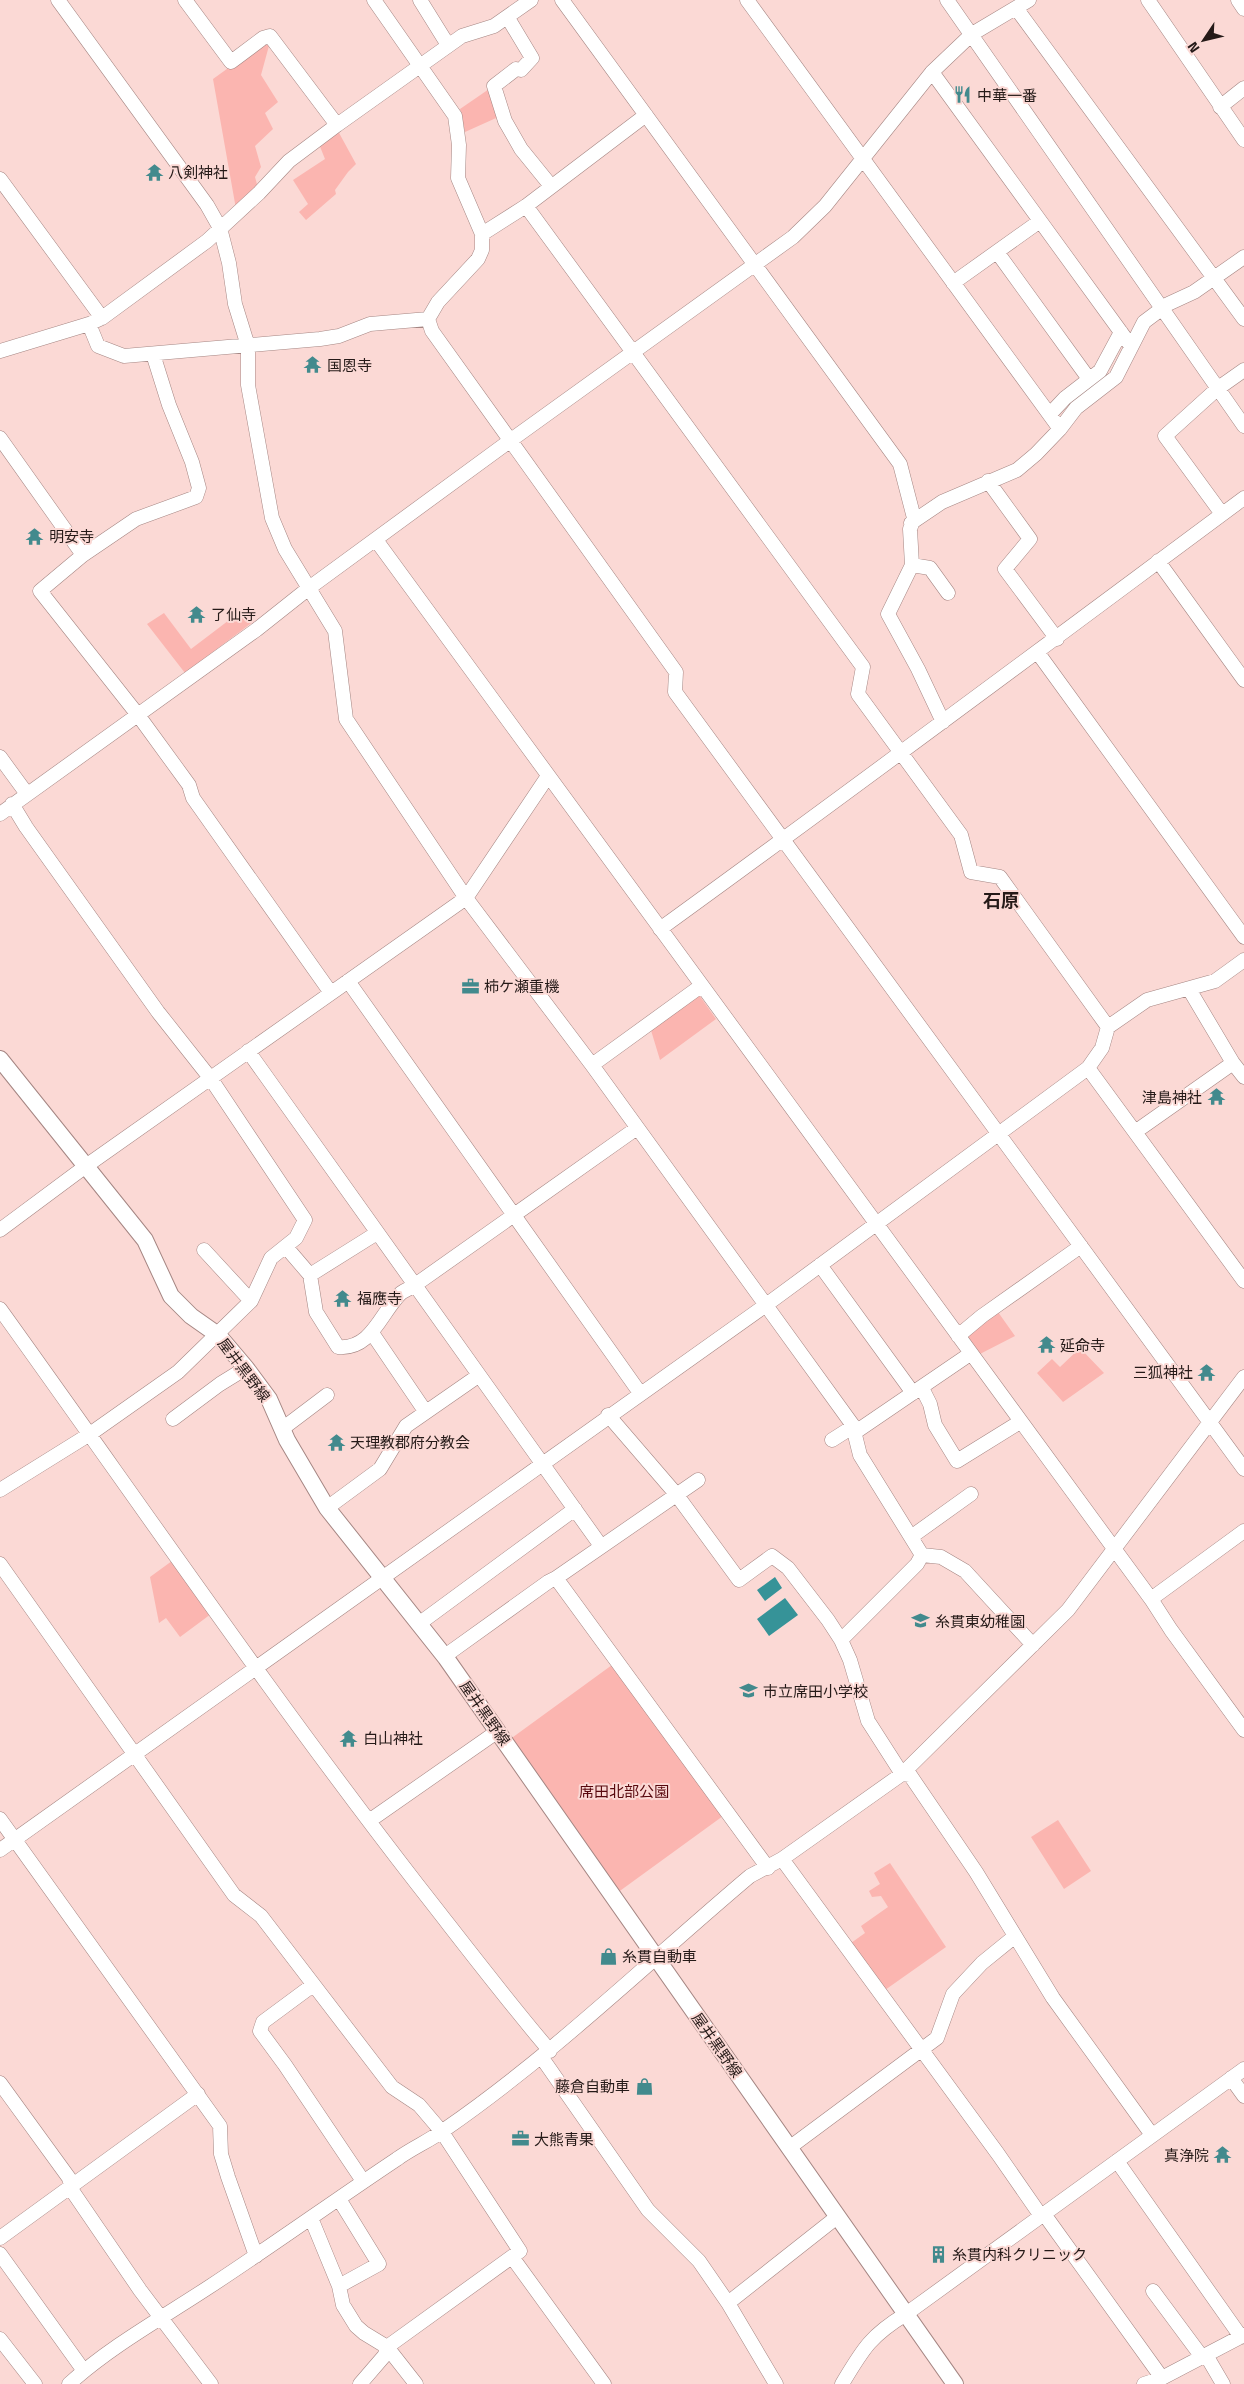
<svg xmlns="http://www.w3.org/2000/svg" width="1244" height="2384" font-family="'Titillium Web','Noto Sans JP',sans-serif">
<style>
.green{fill:#fbb5b0}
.water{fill:#369398}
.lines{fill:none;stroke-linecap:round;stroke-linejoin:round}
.minor-casing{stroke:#a58683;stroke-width:15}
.major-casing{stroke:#a58683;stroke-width:18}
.minor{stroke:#fff;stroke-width:14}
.major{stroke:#fff;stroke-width:16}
.labels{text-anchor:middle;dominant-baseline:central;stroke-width:4;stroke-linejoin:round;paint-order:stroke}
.poi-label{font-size:15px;fill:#251a18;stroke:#fbd9d5;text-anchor:start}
.street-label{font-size:15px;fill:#251a18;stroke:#fbd9d5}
.park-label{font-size:15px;fill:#58080e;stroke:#fbd9d5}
.quarter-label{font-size:18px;font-weight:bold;fill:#251a18;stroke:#fbd9d5}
</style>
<rect width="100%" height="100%" fill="#fbd9d5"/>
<path class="green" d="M270 42 261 75 278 102 265 113 273 129 255 146 261 167 255 177 258 188 236 209 213 79 263 43Z
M492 87 505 114 465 132 460 109Z
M338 131 356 164 348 172 335 190 336 194 306 220 299 212 308 204 293 180 325 159 319 144Z
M245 608 254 621 185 673 147 624 164 613 191 649Z
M697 992 716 1019 660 1060 650 1027Z
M998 1312 1015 1336 978 1355 967 1340 969 1333Z
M1080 1348 1104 1373 1063 1402 1037 1373 1052 1359 1060 1367Z
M176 1558 211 1614 180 1637 166 1618 159 1623 150 1577Z
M612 1665 723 1816 617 1893 509 1740Z
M1058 1820 1091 1871 1064 1889 1031 1837Z
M890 1863 946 1947 885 1990 851 1943 865 1933 861 1926 888 1907 881 1896 872 1897 869 1891 880 1884 874 1873Z"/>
<path class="water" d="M775 1577 782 1588 765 1601 757 1590Z
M785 1598 798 1615 769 1636 757 1619Z"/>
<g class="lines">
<defs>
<path id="minor" d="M58 0 207 205 220 228 229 263 235 304 248 346V385L272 518 285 549 335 631 346 719 466 898 592 1065 857 1431
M185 0 231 62 263 38 270 36 337 125
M374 0 455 116 459 145 458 178 482 234V250L478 259 438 302 428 319
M420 0 448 45
M562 0 900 464 914 518 910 529 912 565 888 614 918 669 943 722
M747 0 1060 429
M947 0 1244 426
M1148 0 1244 140
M1238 0 1244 9
M1016 8 1244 319
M508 18 532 58 521 70 516 69 494 86 505 121 521 149 551 186
M932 72 1131 346
M1220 107 1244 88
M0 179 102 318
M526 206 863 667 858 694 961 835 971 872 1000 877 1108 1027
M482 234 526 206 646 115
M997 252 1089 379
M953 283 1040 221
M428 319 432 331 676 672 675 692 1244 1469
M89 324 98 346 124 356 320 339 339 336 370 324 428 319
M0 351 89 324 102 318 207 241 259 193 289 161 337 125 462 36 494 26 531 0
M153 354 169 405 192 462 199 488 196 497 136 519 83 555 40 591 138 715 189 785 193 798 331 993
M1050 414 1065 398 1100 371 1121 332
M0 438 83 555
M988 481 1030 539 1005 569 1057 639
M1222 514 1165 436 1217 389 1244 370
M911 523 942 502 1017 470 1036 454 1060 429 1076 408 1116 377 1144 322 1168 304 1194 292 1244 257
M376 540 1151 1599 1171 1630 1244 1730
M1158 561 1244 680
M912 565 930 568 948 593
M1038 653 1244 937
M0 757 27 794
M0 814 256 630 309 588 511 440 793 237 825 206 932 72 972 34 1029 0
M660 929C856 787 1050 642 1244 498
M348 981 640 1393
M1189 989 1233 1063 1244 1077
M248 1051 601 1546
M592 1065 701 986
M1088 1068 1244 1281
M1135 1132 1233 1063
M0 1230 86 1166 466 898 548 776
M377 1233 310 1275 316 1312 338 1347C372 1350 381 1312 401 1293 405 1290 411 1288 415 1285L637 1128
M286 1247 310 1275
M204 1250 251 1301
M820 1265 913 1393
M0 1309C138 1501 272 1697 417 1884 461 1940 504 1997 550 2051
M372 1333 425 1411
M958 1336 982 1316 1081 1246
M922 1388 930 1404 935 1425 957 1461 1020 1422
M608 1415 676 1494 739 1580 772 1556 788 1568 828 1620 841 1640 850 1660 868 1721 902 1774 910 1775 976 1872 1053 1998 1152 2135
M173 1419 220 1384 246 1368
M282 1429 327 1395
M832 1440 854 1426
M0 1490 90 1434 178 1372 251 1301 271 1258 296 1238 305 1220 211 1079 158 1012 26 827 12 804
M327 1508 380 1469 406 1426 478 1376
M911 1537 971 1494
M922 1555 860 1455 855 1435 857 1431 970 1354
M922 1555 941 1557 965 1571 1033 1645
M0 1564 234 1895 261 1916 392 2087 419 2105 442 2132 520 2251 387 2347 385 2355 360 2384
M556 1578 768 1868
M1151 1599 1244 1531
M420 1623 575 1509
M841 1640 917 1564 922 1555
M446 1658 449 1653 548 1582 556 1578 698 1480
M0 1819 220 2126 221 2154 228 2177 256 2256
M369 1821 498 1731
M0 1850 766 1305 1088 1068 1102 1048 1108 1027 1147 1000 1215 981 1244 960
M782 1859 998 2154 1041 2216
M313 1985 263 2022 260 2031 285 2065 363 2181
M542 2058 648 2210 699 2261 728 2303 776 2384
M1231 2078 1244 2096
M0 2083 69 2178 73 2192 140 2290 211 2384
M789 2148 937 2038 953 1994 982 1963 1014 1937
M1117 2161 1241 2337
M339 2199 379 2264 339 2286 343 2305 356 2326 364 2333 387 2347 416 2384
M1044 2214 1162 2378
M311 2218 339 2286
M0 2238 198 2094
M0 2254 84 2371
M512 2257 604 2384
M1153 2291 1202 2357
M728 2303 837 2217
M0 2339 35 2384
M1206 2355 1223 2384
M69 2384C111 2346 162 2318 209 2287 273 2245 334 2201 397 2159 412 2148 429 2141 444 2130 554 2054 648 1962 750 1876L782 1859 902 1774 1068 1610 1244 1377
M842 2384C863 2349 870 2336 906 2314L1244 2069
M1144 2384 1162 2378 1244 2335"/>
<path id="major" d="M0 1059 145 1240 171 1296 191 1316 218 1335 246 1368 269 1399 287 1440 327 1508 446 1658 955 2384"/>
</defs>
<use href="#minor" class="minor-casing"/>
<use href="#major" class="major-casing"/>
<use href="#minor" class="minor"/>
<use href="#major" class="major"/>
</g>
<defs>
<symbol id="restaurant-bare" viewBox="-9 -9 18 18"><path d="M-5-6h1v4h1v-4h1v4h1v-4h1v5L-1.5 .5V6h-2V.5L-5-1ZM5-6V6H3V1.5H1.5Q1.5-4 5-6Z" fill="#428a8d" stroke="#fbd9d5" stroke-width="2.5" paint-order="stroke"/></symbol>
<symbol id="temple-bare" viewBox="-9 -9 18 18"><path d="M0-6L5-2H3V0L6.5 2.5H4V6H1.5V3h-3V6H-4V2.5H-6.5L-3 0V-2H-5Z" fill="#428a8d" stroke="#fbd9d5" stroke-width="2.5" paint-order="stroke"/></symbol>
<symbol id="office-bare" viewBox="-9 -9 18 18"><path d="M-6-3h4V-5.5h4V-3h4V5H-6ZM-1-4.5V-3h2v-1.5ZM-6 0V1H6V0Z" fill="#428a8d" stroke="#fbd9d5" stroke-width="2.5" paint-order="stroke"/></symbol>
<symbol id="school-bare" viewBox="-9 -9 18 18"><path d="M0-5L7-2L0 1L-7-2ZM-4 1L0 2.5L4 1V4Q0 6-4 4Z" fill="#428a8d" stroke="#fbd9d5" stroke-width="2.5" paint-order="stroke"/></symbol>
<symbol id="shop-bare" viewBox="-9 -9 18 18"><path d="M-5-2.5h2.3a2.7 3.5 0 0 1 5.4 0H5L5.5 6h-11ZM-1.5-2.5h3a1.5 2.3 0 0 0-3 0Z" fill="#428a8d" stroke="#fbd9d5" stroke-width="2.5" paint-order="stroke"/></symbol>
<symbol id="building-bare" viewBox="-9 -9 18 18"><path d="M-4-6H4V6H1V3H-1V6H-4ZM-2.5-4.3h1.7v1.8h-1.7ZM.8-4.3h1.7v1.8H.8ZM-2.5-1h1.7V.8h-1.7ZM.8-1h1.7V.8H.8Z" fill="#428a8d" stroke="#fbd9d5" stroke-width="2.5" paint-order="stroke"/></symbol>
</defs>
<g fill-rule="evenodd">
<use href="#restaurant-bare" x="950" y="82" width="25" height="25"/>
<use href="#temple-bare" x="142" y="160" width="25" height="25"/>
<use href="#temple-bare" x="300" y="352" width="25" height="25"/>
<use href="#temple-bare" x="22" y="524" width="25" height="25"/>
<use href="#temple-bare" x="184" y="602" width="25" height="25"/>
<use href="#office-bare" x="458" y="974" width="25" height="25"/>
<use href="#temple-bare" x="1204" y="1084" width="25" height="25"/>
<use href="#temple-bare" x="330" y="1286" width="25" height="25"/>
<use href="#temple-bare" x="1034" y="1332" width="25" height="25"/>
<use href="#temple-bare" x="1194" y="1360" width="25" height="25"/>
<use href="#temple-bare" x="324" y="1430" width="25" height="25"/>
<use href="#school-bare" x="908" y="1608" width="25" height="25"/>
<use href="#school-bare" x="736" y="1678" width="25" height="25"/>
<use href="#temple-bare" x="336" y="1726" width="25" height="25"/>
<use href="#shop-bare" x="596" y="1944" width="25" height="25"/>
<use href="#shop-bare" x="632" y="2074" width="25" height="25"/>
<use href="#office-bare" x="508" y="2126" width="25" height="25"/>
<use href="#temple-bare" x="1210" y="2142" width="25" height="25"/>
<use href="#building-bare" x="926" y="2242" width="25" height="25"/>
</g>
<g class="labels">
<g class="poi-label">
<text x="977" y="95">中華一番</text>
<text x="168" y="172">八剣神社</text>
<text x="327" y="365">国恩寺</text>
<text x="49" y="536">明安寺</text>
<text x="211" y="614">了仙寺</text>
<text x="484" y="986">柿ケ瀬重機</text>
<text x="1202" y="1097" text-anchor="end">津島神社</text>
<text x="357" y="1298">福應寺</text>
<text x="1060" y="1345">延命寺</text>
<text x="1193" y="1372" text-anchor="end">三狐神社</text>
<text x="350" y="1442">天理教郡府分教会</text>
<text x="935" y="1621">糸貫東幼稚園</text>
<text x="763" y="1691">市立席田小学校</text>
<text x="363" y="1738">白山神社</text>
<text x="622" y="1956">糸貫自動車</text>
<text x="630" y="2086" text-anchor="end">藤倉自動車</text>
<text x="534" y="2139">大熊青果</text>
<text x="1209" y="2155" text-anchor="end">真浄院</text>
<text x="952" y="2254">糸貫内科クリニック</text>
</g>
<g class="street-label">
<text transform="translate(244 1370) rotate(53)">屋井黒野線</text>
<text transform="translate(485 1713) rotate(55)">屋井黒野線</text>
<text transform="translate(717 2045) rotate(55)">屋井黒野線</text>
</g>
<g class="park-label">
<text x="624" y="1791">席田北部公園</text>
</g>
<g class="quarter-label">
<text x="1001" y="900">石原</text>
</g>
</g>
<g transform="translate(1204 40) rotate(235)" stroke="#fbd9d5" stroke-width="4" paint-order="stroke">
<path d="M0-4L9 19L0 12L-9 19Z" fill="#251a18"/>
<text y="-8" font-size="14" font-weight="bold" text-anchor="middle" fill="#251a18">N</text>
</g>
</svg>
